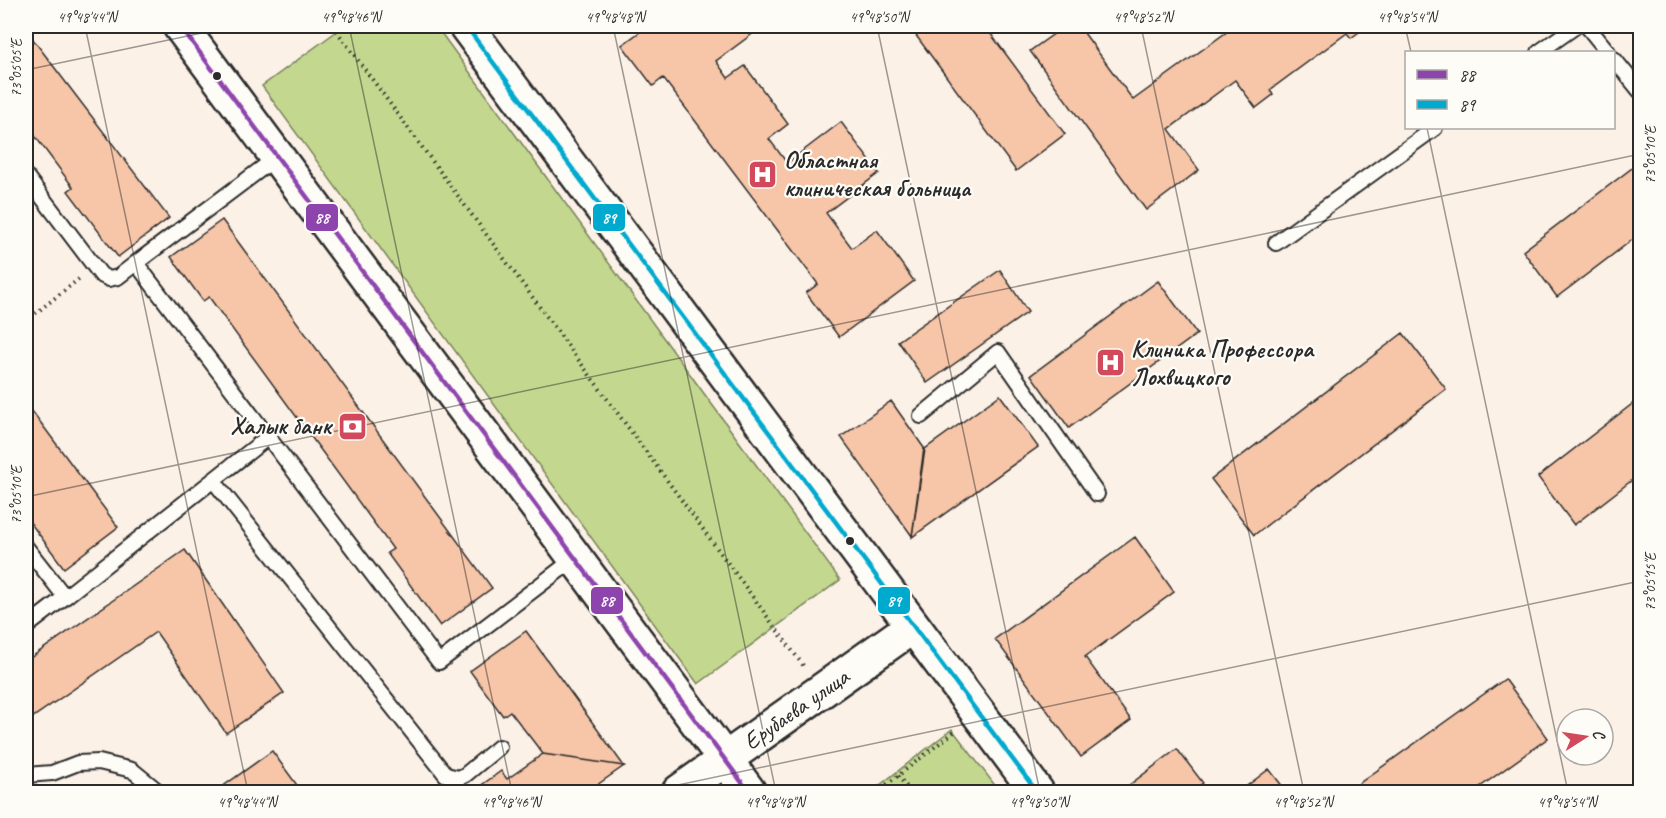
<svg xmlns="http://www.w3.org/2000/svg" width="1666" height="818" font-family="Caveat,sans-serif">
<style>
.green{fill:#c3d88e;stroke:#77825c;stroke-width:1.5}
.building{fill:#f7c5a7;stroke:#2b2b2b;stroke-width:1.5}
.lines{fill:none;stroke-linecap:round;stroke-linejoin:round}
.service-casing{stroke:#2b2b2b;stroke-width:18}
.secondary-casing{stroke:#2b2b2b;stroke-width:38}
.path{stroke:#2b2b2b;stroke-width:4;stroke-dasharray:1.5 4.5;stroke-linecap:butt}
.service{stroke:#fdfcf7;stroke-width:14}
.secondary{stroke:#fdfcf7;stroke-width:33}
.bus-1-casing{stroke:#fdfcf7;stroke-width:9}
.bus-2-casing{stroke:#fdfcf7;stroke-width:9}
.bus-1{stroke:#8e44ad;stroke-width:4.5}
.bus-2{stroke:#00a9ce;stroke-width:4.5}
.ticks{fill:none;stroke:#2b2b2b;stroke-width:1.5;stroke-opacity:0.45}
.bus-dot{fill:#2b2b2b;stroke:#fdfcf7;stroke-width:2}
.labels{text-anchor:middle;dominant-baseline:central;stroke-width:4.5;stroke-linejoin:round;paint-order:stroke}
.poi-label{font-size:24px;font-weight:bold;fill:#2b2b2b;stroke:#fdfcf7;text-anchor:start}
.street-label{font-size:24px;fill:#2b2b2b;stroke:#fdfcf7}
.line-badge{stroke:#fdfcf7;stroke-width:2}
.badge-label{font-size:16px;text-anchor:middle;font-weight:bold;fill:#fff}
.neatline{fill:none;stroke:#2b2b2b;stroke-width:2}
.ticks-label{font-size:15px;text-anchor:middle;fill:#2b2b2b}
</style>
<rect width="100%" height="100%" fill="#fcf1e7"/>
<filter id="ink" filterUnits="userSpaceOnUse"><feTurbulence type="fractalNoise" baseFrequency=".0167" numOctaves="2"/><feDisplacementMap in="SourceGraphic" scale="12" xChannelSelector="R" yChannelSelector="G"/><feConvolveMatrix kernelMatrix="1 2 1 2 8 2 1 2 1" color-interpolation-filters="sRGB"/></filter>
<g filter="url(#ink)">
<path class="green" d="M344 26H436L840 580 698 684 262 86Z
M952 729 1000 792H871Z"/>
<path class="building" d="M648 26H763L716 61 728 78 745 66 788 124 769 139 787 163 841 122 879 173 826 213 852 248 877 230 914 281 839 337 806 293 818 284 663 78 653 86 622 45Z
M909 26H985L1065 134 1016 171Z
M1065 26H1079L1133 100 1235 26H1367L1351 38 1347 33 1270 90 1273 95 1256 108 1235 80 1169 129 1199 170 1146 210 1030 51Z
M1065 26H1079L1133 100 1235 26H1367L1351 38 1347 33 1270 90 1273 95 1256 108 1235 80 1169 129 1199 170 1146 210 1030 51Z
M26 30 169 218 118 257 68 191 73 187 26 124Z
M1640 162V234L1557 297 1523 251Z
M222 220 492 588 440 626 387 553 393 549 209 297 203 301 171 257Z
M1000 270 1028 312 927 383 898 341Z
M1158 281 1197 334 1069 428 1031 375Z
M1403 333 1446 389 1254 535 1211 479Z
M1000 395 1038 447 912 537 925 449Z
M1640 398V474L1574 525 1538 477Z
M891 401 924 448 912 536 841 437Z
M26 403 118 527 64 568 26 517Z
M1135 537 1174 592 1085 657 1131 720 1081 757 995 639Z
M185 550 284 693 226 733 156 632 26 722V661Z
M526 631 624 766 543 754 510 711 503 716 470 671Z
M1505 679 1548 738 1473 792H1347Z
M1177 749 1203 783 1199 786 1203 792H1120Z
M272 751 302 792H215Z
M543 754 624 766 587 792H472L501 771 507 779Z
M1269 769 1287 792H1239Z
M126 785 132 792H116Z"/>
<g class="lines">
<defs>
<path id="service" d="M1587 26 1608 52
M1539 52 1576 26
M1614 59 1640 91
M277 157 136 263 439 662 574 559
M26 176 101 275 109 279 118 277 136 263
M1276 243 1435 128
M921 416 998 352 1097 494
M213 480 446 775 459 778 465 775 499 747
M26 547 65 597 268 437
M26 627 65 597
M26 775 52 773 78 763 99 762 132 770 159 792"/>
<path id="secondary" d="M180 26 749 792
M466 26 1037 792
M679 792 913 626"/>
</defs>
<use href="#service" class="service-casing"/>
<use href="#secondary" class="secondary-casing"/>
<path class="path" d="M333 26 805 668
M26 321 80 278
M898 776 911 792
M877 792 954 732"/>
<use href="#service" class="service"/>
<use href="#secondary" class="secondary"/>
<defs>
<path id="bus-1" d="M180 26 749 792"/>
<path id="bus-2" d="M466 26 1037 792"/>
</defs>
<use href="#bus-1" class="bus-1-casing"/>
<use href="#bus-2" class="bus-2-casing"/>
<use href="#bus-1" class="bus-1"/>
<use href="#bus-2" class="bus-2"/>
</g>
</g>
<path class="ticks" d="M85 26 248 792M349 26 512 792M613 26 776 792M877 26 1040 792M1141 26 1304 792M1405 26 1411 52M26 70 235 26M1427 128 1568 792M26 497 1640 154M645 792 1640 581"/>
<defs>
<symbol id="hospital-square" viewBox="-11 -11 22 22"><rect x="-9" y="-9" width="18" height="18" rx="4" fill="#d1495b" stroke="#fdfcf7"/><path d="M-5-5h3v3.5h4V-5h3V5h-3V1.5h-4V5h-3Z" fill="#fff"/></symbol>
<symbol id="bank-square" viewBox="-11 -11 22 22"><rect x="-9" y="-9" width="18" height="18" rx="4" fill="#d1495b" stroke="#fdfcf7"/><path d="M-6-4H6V4H-6ZM0-2.3a2.3 2.3 0 1 0 0 4.6a2.3 2.3 0 1 0 0-4.6Z" fill="#fff"/></symbol>
</defs>
<g fill-rule="evenodd">
<use href="#hospital-square" x="746" y="158" width="33" height="33"/>
<use href="#hospital-square" x="1094" y="346" width="33" height="33"/>
<use href="#bank-square" x="336" y="410" width="33" height="33"/>
</g>
<g class="bus-dot">
<circle cx="217" cy="76" r="5"/>
<circle cx="850" cy="541" r="5"/>
</g>
<g class="labels">
<g class="poi-label">
<text x="784" y="160">Областная<tspan x="784" dy="28">клиническая больница</tspan></text>
<text x="1131" y="349">Клиника Профессора<tspan x="1131" dy="28">Лохвицкого</tspan></text>
<text x="331" y="426" text-anchor="end">Халык банк</text>
</g>
<g class="street-label">
<text transform="translate(796 709) rotate(-35)">Ерубаева улица</text>
</g>
</g>
<g class="line-badge">
<rect x="305" y="203" width="34" height="29" rx="6" fill="#8e44ad"/>
<rect x="592" y="203" width="34" height="29" rx="6" fill="#00a9ce"/>
<rect x="590" y="586" width="34" height="29" rx="6" fill="#8e44ad"/>
<rect x="877" y="586" width="34" height="29" rx="6" fill="#00a9ce"/>
</g>
<g class="badge-label">
<text x="322" y="223">88</text>
<text x="609" y="223">89</text>
<text x="607" y="606">88</text>
<text x="894" y="606">89</text>
</g>
<rect width="1666" height="818" fill="none" stroke="#fdfcf7" stroke-width="66"/>
<rect x="1405" y="51" width="210" height="78" fill="#fdfcf7" stroke="#a9a8a5" stroke-width="1.5"/>
<rect x="1417" y="70" width="30" height="9" fill="#8e44ad" stroke="#a9a8a5" stroke-width="1.5"/>
<text x="1459" y="81" font-size="18" fill="#2b2b2b">88</text>
<rect x="1417" y="100" width="30" height="9" fill="#00a9ce" stroke="#a9a8a5" stroke-width="1.5"/>
<text x="1459" y="111" font-size="18" fill="#2b2b2b">89</text>
<g transform="translate(1585 737) rotate(78)"><circle r="28" fill="#fdfcf7" stroke="#a9a8a5" stroke-width="1.5"/>
<path d="M0-4.5L10 22L0 15L-10 22Z" fill="#d1495b"/>
<text y="-9" font-size="16" font-weight="bold" text-anchor="middle" fill="#2b2b2b">С</text>
</g>
<rect x="33" y="33" width="1600" height="752" class="neatline"/>
<g class="ticks-label">
<text x="87" y="22">49°48'44"N</text>
<text x="351" y="22">49°48'46"N</text>
<text x="615" y="22">49°48'48"N</text>
<text x="879" y="22">49°48'50"N</text>
<text x="1143" y="22">49°48'52"N</text>
<text x="1407" y="22">49°48'54"N</text>
<text transform="translate(16 68) rotate(-90)" y="5">73°05'05"E</text>
<text transform="translate(1650 155) rotate(-90)" y="5">73°05'10"E</text>
<text transform="translate(16 495) rotate(-90)" y="5">73°05'10"E</text>
<text transform="translate(1650 582) rotate(-90)" y="5">73°05'15"E</text>
<text x="247" y="807">49°48'44"N</text>
<text x="511" y="807">49°48'46"N</text>
<text x="775" y="807">49°48'48"N</text>
<text x="1039" y="807">49°48'50"N</text>
<text x="1303" y="807">49°48'52"N</text>
<text x="1567" y="807">49°48'54"N</text>
</g>
</svg>
